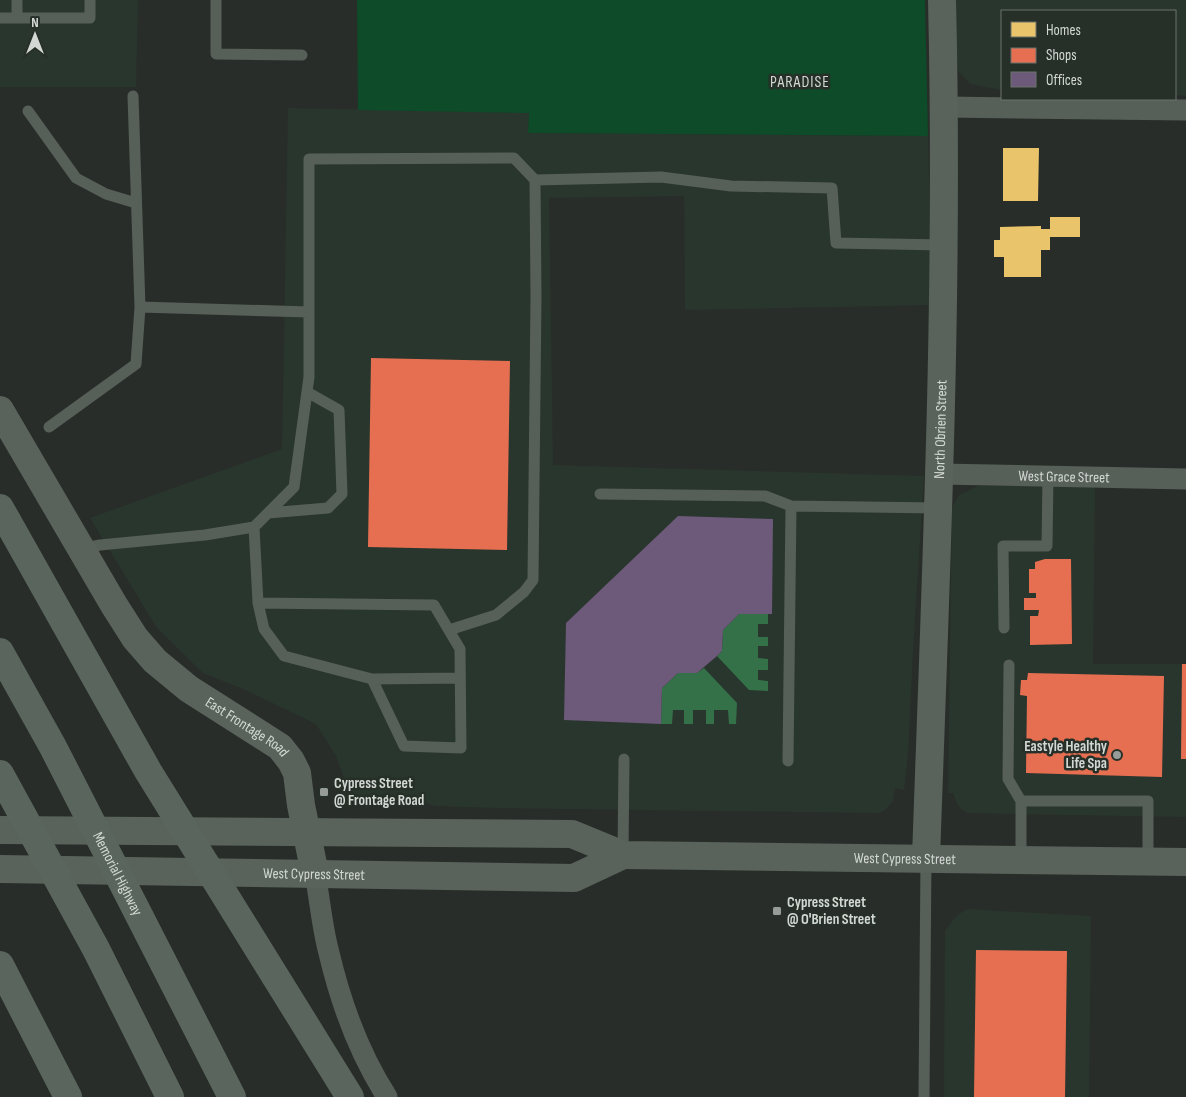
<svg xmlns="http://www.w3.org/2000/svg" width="1186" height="1097" font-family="'Sofia Sans Condensed',sans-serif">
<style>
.built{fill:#29362d}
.green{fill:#0e4b28}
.water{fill:#347148}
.homes{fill:#e9c46a}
.shops{fill:#e76f51}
.offices{fill:#6d597a}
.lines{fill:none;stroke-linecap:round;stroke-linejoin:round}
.lane{stroke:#575f59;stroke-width:11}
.street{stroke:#575f59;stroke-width:21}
.secondary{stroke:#59635b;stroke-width:28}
.highway{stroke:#5a665d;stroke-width:28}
.poi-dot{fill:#989c98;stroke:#272f29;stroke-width:2}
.labels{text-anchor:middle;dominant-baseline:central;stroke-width:5;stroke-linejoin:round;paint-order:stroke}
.street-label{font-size:15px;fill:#d3d8d4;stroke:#272f29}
.poi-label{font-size:15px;font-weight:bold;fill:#d3d8d4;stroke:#272f29;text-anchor:start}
.neighbourhood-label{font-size:16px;letter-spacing:1px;fill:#d3d8d4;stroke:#272f29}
</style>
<rect width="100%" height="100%" fill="#292d2a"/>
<path class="built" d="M0 0H138L136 87H0Z
M953 0H1186V96L1175 95V11H1002V90L970 84 959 72 954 51Z
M288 108 529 113 528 133 928 136 932 305 685 310 684 196 549 198 553 465 924 476 913 651 908 755 904 790 895 788 893 801 885 810 880 813 496 808 435 806 417 800 353 801 336 756 316 724 243 689 203 673 157 628 90 518 282 449Z
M978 486H1095L1093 664H1186V817L968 813 962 810 957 804 953 793H948L952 508 959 495Z
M967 909 1091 916 1089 1097H944L945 931 956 916Z"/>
<path class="green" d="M357 0H925L928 136 528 133 529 113 358 110Z"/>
<path class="water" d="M739 614H768V624H758V637H768V646H758V658L768 659V670H758V680L768 681V691L749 690 717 656 722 651 723 630Z
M704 668 737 703 736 724H729L728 710H714V724H706V710H693V724H684V710H673L672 724H661L662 688 678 673H697Z"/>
<path class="homes" d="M1003 148H1039L1038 201H1003Z
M1050 217H1080V237H1050V250H1041V277H1004V257H994V240H1000V227L1041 226V229H1050Z"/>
<path class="shops" d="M371 358 510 361 507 550 368 547Z
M1045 559H1071L1072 644 1030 645V616H1038L1039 610H1024V598H1036V593H1029V569H1035V562Z
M1182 664H1186V759H1181Z
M1028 673 1164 676 1162 777 1026 773 1027 696 1020 695 1021 680H1027Z
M976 950 1067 951 1065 1097H974Z"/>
<path class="offices" d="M678 516 773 519 772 614H739L723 630 722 651 717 656 697 673H678L662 688 661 724 564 720 566 623Z"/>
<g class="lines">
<path class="lane" d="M17 0V18
M216 0V54L302 55
M0 18H90V0
M133 96 140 307
M28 111 76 178 106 194 136 203
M49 427 136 364 140 307 309 312
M600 494 765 496 791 506 939 508
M268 513 328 508 342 494 339 410 307 392
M254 527 258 603 264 629 284 656 372 679 404 746 461 748 460 649 434 605 258 603
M81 549 100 545 205 535 254 527 294 487 309 377V159L514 158 535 180 661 177 731 186 832 188 836 243 943 245
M1004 628 1003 546H1047L1048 476
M449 630 496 615 524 592 533 580 536 297 535 180
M1009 665 1008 779 1021 801H1148V862
M372 679 460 678
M788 761 791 506
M623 855 624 759
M1021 860V801
M924 1097 926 858"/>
<g class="street">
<path d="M945 107 1186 110"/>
<path id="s1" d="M940 474 1186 479"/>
<path d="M315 874C320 900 322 927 329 953 341 1004 359 1053 387 1097"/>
</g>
<g class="secondary">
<path id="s2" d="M0 410 114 605 135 638 155 661 189 689 266 738 280 747 291 761 297 773 301 805 315 874"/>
<path id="s3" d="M0 830 572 834 623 855 1186 862"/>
<path id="s4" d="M926 858C936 572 949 286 942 0"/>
<path id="s5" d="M0 869 574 878 623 855"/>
</g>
<g class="highway">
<path d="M0 508 148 771 350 1097"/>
<path id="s6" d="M0 652 53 747 232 1097"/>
<path d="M0 774 96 949 170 1097"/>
<path d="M0 965 68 1097"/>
</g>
</g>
<g class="poi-dot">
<circle cx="1117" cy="755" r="5"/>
<rect x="319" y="787" width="10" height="10" rx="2.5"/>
<rect x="772" y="906" width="10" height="10" rx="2.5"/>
</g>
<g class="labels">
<g class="street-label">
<text stroke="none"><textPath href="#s4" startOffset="429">North Obrien Street</textPath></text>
<text stroke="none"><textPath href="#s1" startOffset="124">West Grace Street</textPath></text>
<text stroke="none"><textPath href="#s2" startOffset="409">East Frontage Road</textPath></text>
<text stroke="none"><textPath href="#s3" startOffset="909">West Cypress Street</textPath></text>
<text stroke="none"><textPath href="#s6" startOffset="251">Memorial Highway</textPath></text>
<text stroke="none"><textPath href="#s5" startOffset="314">West Cypress Street</textPath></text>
</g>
<g class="poi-label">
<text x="1107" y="746" text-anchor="end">Eastyle Healthy<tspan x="1107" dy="17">Life Spa</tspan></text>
<text x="334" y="783">Cypress Street<tspan x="334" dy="17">@ Frontage Road</tspan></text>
<text x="787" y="902">Cypress Street<tspan x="787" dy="17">@ O'Brien Street</tspan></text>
</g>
<g class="neighbourhood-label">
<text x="800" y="82">PARADISE</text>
</g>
</g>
<rect x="1001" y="10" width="175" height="90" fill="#272f29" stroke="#6c736d"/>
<rect x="1011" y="22" width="25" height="15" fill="#e9c46a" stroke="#6c736d"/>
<text x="1046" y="35" font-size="15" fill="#d3d8d4">Homes</text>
<rect x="1011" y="48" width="25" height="15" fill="#e76f51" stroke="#6c736d"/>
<text x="1046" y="60" font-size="15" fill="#d3d8d4">Shops</text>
<rect x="1011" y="72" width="25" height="15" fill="#6d597a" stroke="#6c736d"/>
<text x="1046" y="85" font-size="15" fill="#d3d8d4">Offices</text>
<g transform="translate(35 35)" stroke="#272f29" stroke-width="4" paint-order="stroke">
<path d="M0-4L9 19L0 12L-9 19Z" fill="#d3d8d4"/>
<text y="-8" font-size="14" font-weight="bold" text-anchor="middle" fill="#d3d8d4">N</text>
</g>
</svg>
